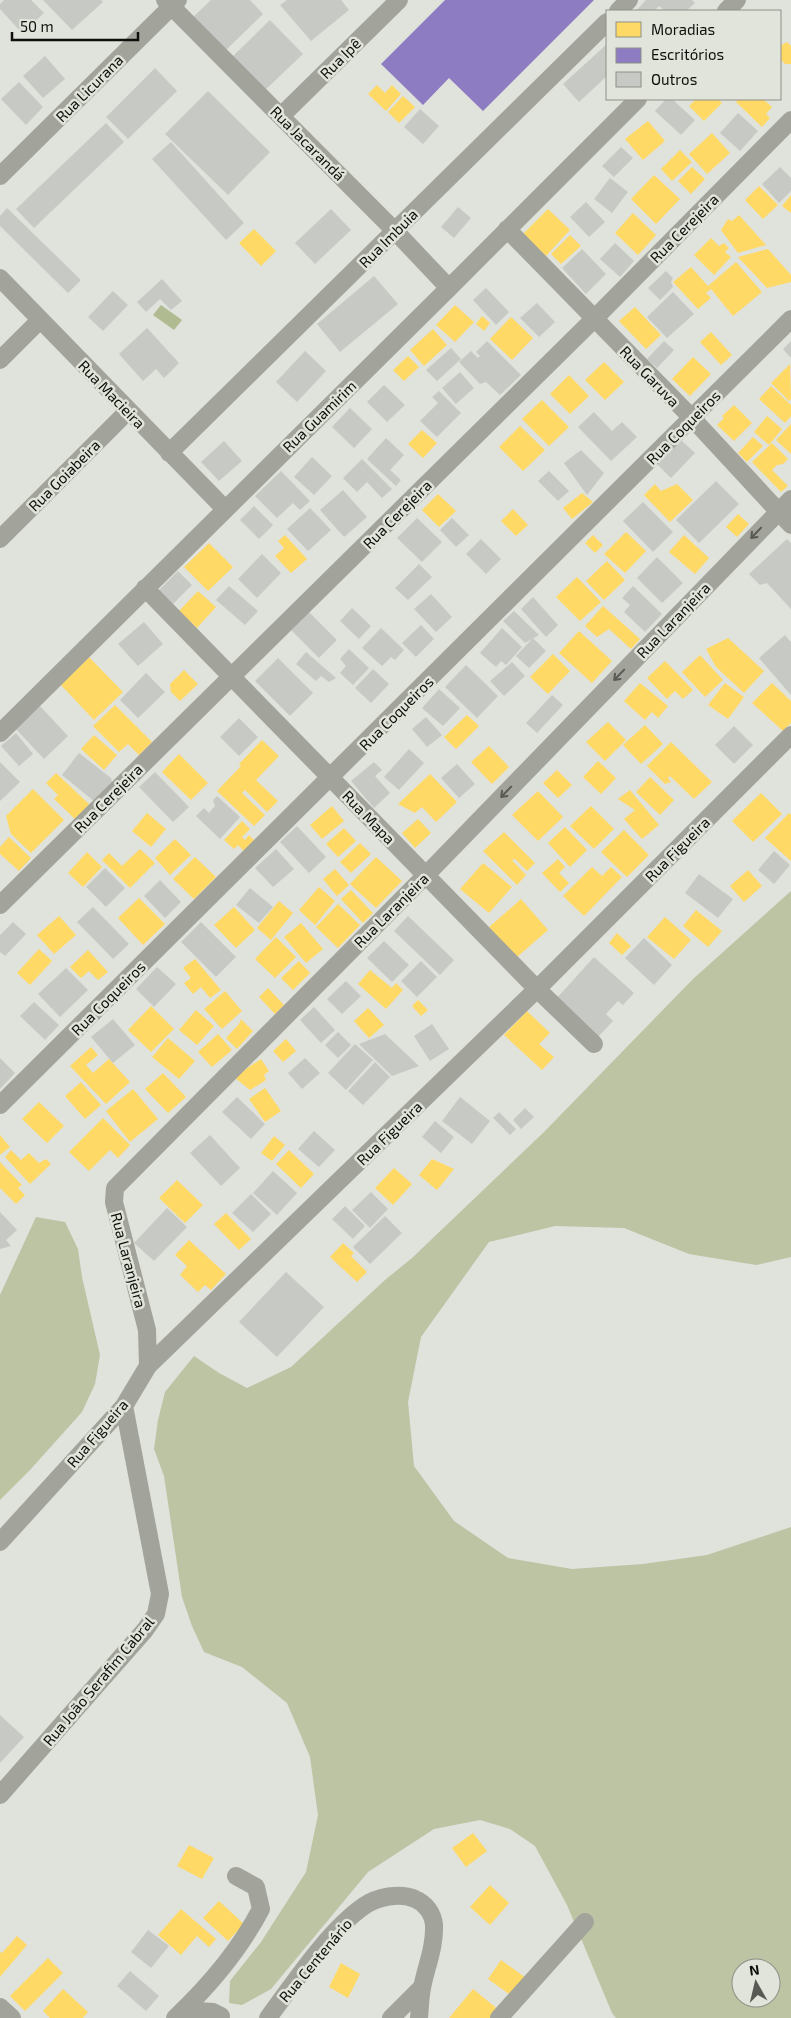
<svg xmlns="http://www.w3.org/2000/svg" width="791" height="2018" font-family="'Exo 2',sans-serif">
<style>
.forest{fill:#bcc4a3;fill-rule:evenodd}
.water{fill:#b0bb92}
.homes{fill:#ffd966}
.offices{fill:#8e7cc3}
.building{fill:#c7c9c4}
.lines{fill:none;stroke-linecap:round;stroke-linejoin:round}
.minor{stroke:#a2a49c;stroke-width:18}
.oneway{stroke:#585a54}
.labels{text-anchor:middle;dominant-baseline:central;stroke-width:5;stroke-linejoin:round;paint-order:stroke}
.street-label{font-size:15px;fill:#0e0f0b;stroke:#e1e4da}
</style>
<rect width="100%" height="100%" fill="#e0e2dc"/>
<path class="forest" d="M791 891V1257L756 1265 689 1254 624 1228 555 1226 489 1242 421 1337 408 1402 414 1466 454 1521 508 1558 572 1569 643 1564 707 1555 791 1527V2018H616L612 2013 567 1905 535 1846 510 1829 480 1820 434 1829 368 1872 271 1989 242 2005 229 2003 230 1981 261 1942 306 1872 318 1815 310 1757 287 1703 242 1667 204 1652 192 1626 182 1597 164 1476 154 1449 158 1420 165 1392 194 1356 219 1373 247 1388 291 1367 385 1280 412 1258 544 1132 693 979ZM741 1968H771V1998H741Z
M36 1217 65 1222 78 1249 82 1277 100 1355 95 1384 82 1412 30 1470 0 1500V1295Z"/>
<path class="water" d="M161 305 182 320 174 330 153 315Z"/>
<path class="homes" d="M787 42 791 46V64H785L780 59V46Z
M377 85 385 93 392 85 401 94 386 111 368 94Z
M403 96 415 107 399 123 388 112Z
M696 99H718L722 103 704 121 689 106Z
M738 99H763L772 107 766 114 770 118 762 127 736 102Z
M648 121 665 141 643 160 625 139Z
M712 133 730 153 707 174 689 154Z
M680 150 692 162 672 181 661 169Z
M692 167 705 179 691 194 678 181Z
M654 175 680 199 656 224 631 199Z
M759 186 778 205 763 219 745 200Z
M791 195V213L782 206Z
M548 209 570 230 546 256 523 234Z
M633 213 656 235 638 255 615 233Z
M739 215 766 245 738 253 721 230 728 219 732 221Z
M254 229 276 251 261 266 239 243Z
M570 235 581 246 561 264 551 254Z
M711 238 719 246 724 243 729 248 725 252 731 257 714 275 694 255Z
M768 249 791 275V282L767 288 738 257Z
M736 262 762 292 733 316 711 289 706 293 711 298 698 309 673 282 691 267 708 286Z
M455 305 474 322 455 342 436 325Z
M635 307 661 335 646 349 619 321Z
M482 316 490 323 484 331 476 324Z
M511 317 533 338 512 360 490 339Z
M433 329 447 345 424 366 410 350Z
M711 332 732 355 721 365 700 342Z
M408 356 419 367 404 381 393 370Z
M693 357 711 374 690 396 672 379Z
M604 362 624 382 605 400 585 380Z
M790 364 791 399 789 401 771 383Z
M569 375 589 396 570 414 550 394Z
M771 386 791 405V416L785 423 759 399Z
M542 400 569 427 549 446 522 419Z
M734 405 752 423 734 441 717 425 724 418 722 416Z
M767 416 782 429 769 445 754 432Z
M791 424V454L776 440Z
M520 426 545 450 523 471 499 447Z
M422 430 437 443 423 458 408 444Z
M753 437 763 446 747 462 738 453Z
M772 443 788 459 783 464 777 465 772 470 788 486 781 492 752 462Z
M655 484 661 491 677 484 693 500 670 522 644 495Z
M582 493 593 502 572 519 563 508Z
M438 494 456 511 439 527 422 510Z
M513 509 528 525 516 536 501 521Z
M738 514 749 524 737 537 726 527Z
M626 532 646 551 625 573 604 554Z
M285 535 307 559 291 573 275 556 284 548 278 541Z
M593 535 603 545 595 553 585 543Z
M684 535 709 558 695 574 669 552Z
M209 543 233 567 208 591 184 567Z
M607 561 625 580 604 600 586 581Z
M577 577 601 602 580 621 556 597Z
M198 591 216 607 197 628 179 611Z
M603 606 640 639 631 649 609 629 597 637 585 626Z
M579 631 612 661 592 683 559 653Z
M728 638 764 671 744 693 716 667 706 649Z
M553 654 570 671 548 694 530 677Z
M700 655 723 680 705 697 682 672Z
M89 657 123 692 94 720 60 684Z
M665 661 693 690 683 699 675 691 667 699 647 678Z
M184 670 198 684 180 701 171 692 170 684Z
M640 683 668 706 658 718 652 712 645 720 624 701Z
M725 683 744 697 728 719 708 705Z
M772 683 791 701V723L783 731 752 703Z
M115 705 152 742 139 755 128 744 119 752 93 726Z
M467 715 479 726 456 749 444 737Z
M608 722 626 740 605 761 586 742Z
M645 725 663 744 641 764 623 745Z
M94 735 117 755 104 770 81 749Z
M262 740 279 756 256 780 278 801 267 812 245 790 242 793 265 815 254 826 217 791 241 766 239 764Z
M671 742 712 782 694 799 670 776 668 778 671 782 665 784 647 766Z
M489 746 509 767 492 784 471 762Z
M179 754 208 783 191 800 162 772Z
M598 761 616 778 601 794 583 777Z
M557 770 572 785 558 798 543 783Z
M56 773 90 805 76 820 54 799 58 795 46 783Z
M430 774 457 802 436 822 422 807 415 813 398 804Z
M650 777 674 800 660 815 636 792Z
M33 789 64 820 31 853 11 834 6 816Z
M630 790 659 825 642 839 624 819 635 810 618 799Z
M538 791 563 817 538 841 512 815Z
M761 793 782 814 753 842 732 821Z
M332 806 344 821 322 839 310 825Z
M591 806 614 829 594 849 570 826Z
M147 813 166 829 151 847 132 831Z
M789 813 791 815V861L765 838Z
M418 819 431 833 415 848 402 833Z
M242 821 250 829 242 837 245 840 249 835 254 840 244 851 238 845 234 849 224 840Z
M565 827 587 850 570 867 548 843Z
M344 828 356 841 338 857 326 844Z
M624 830 649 855 627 877 601 852Z
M504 832 535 863 527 871 515 859 512 860 526 875 517 885 483 851Z
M9 837 31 858 19 871 0 854V847Z
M175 839 191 855 170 875 155 858Z
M360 843 371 854 351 873 340 862Z
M140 849 155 863 130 888 102 860 109 853 122 866Z
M87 852 102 867 83 887 68 873Z
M195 857 216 877 194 899 173 879Z
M376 857 402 881 376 908 350 884Z
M558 859 565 867 559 873 569 883 560 892 542 873Z
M483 863 512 887 489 913 460 889Z
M592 867 602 876 611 867 622 877 584 916 563 896Z
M335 869 349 885 337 896 323 879Z
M748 870 762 886 744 902 730 886Z
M319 887 335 901 315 925 299 910Z
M351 890 373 913 363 923 341 899Z
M139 898 165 924 143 945 118 918Z
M521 899 548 930 516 958 489 927Z
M279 901 293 913 271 940 257 928Z
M338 904 360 925 338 948 316 927Z
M234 907 255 930 236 948 214 925Z
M696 910 722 931 708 947 683 926Z
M59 916 76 935 54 954 37 935Z
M665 917 691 940 674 959 647 937Z
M301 923 323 949 306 963 284 937Z
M617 933 631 946 622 955 609 943Z
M276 937 296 957 275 978 255 959Z
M39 949 52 961 30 985 17 973Z
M88 950 108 972 98 980 89 971 81 978 70 967Z
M195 959 221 990 210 998 201 987 193 994 184 983 191 978 183 968Z
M299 961 310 973 293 990 281 978Z
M370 970 392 988 396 983 403 990 386 1009 358 984Z
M268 988 284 1005 275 1014 259 997Z
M225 991 242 1011 222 1029 204 1009Z
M418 1000 428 1010 421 1016 412 1006Z
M151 1006 174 1029 151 1052 128 1030Z
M368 1008 384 1025 369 1038 354 1021Z
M196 1010 214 1026 197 1045 179 1030Z
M527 1011 550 1033 539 1044 554 1057 542 1070 504 1035Z
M241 1019 253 1031 237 1049 226 1038 239 1024Z
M218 1034 232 1050 212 1067 198 1052Z
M168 1038 195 1061 179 1079 152 1057Z
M286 1039 296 1051 283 1062 273 1051Z
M91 1047 98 1055 86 1065 93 1073 109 1059 130 1082 106 1104 70 1066Z
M261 1059 269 1071 264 1075 266 1080 250 1090 234 1077Z
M163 1073 186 1097 168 1113 145 1089Z
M81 1082 101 1105 85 1119 65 1096Z
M265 1088 281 1111 265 1122 249 1099Z
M133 1089 158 1119 130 1142 106 1111Z
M39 1102 64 1126 47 1143 22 1119Z
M103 1118 130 1145 118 1158 110 1150 89 1171 69 1152Z
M0 1135 10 1147 0 1155Z
M274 1136 285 1145 272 1161 261 1153Z
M11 1150 21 1160 29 1153 39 1163 46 1159 51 1164 30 1184 5 1157Z
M289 1150 314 1174 301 1188 276 1164Z
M432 1159 454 1169 437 1190 419 1175Z
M0 1162 22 1185 18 1188 25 1195 16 1204 0 1188Z
M394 1168 412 1184 393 1205 375 1188Z
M177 1180 203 1205 185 1223 159 1198Z
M226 1213 251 1239 239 1250 214 1224Z
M189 1240 226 1274 211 1290 205 1285 198 1292 180 1275 187 1266 175 1255Z
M343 1243 354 1253 351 1256 367 1272 357 1282 330 1257Z
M473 1833 487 1851 466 1867 452 1848Z
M189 1845 214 1858 202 1879 177 1866Z
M490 1885 509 1903 490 1925 470 1907Z
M219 1901 244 1924 228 1941 203 1918Z
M181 1909 216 1939 209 1947 197 1936 181 1955 158 1935Z
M17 1936 27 1945 0 1977V1952L2 1953Z
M48 1958 63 1973 25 2011 10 1996Z
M501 1960 526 1978 513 1997 488 1979Z
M341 1963 360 1974 348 1998 329 1987Z
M63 1989 88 2012 83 2018H50L43 2011Z
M473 1989 500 2011 495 2018H449Z"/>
<path class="offices" d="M445 0H594L483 111 449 78 423 105 381 64Z"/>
<path class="building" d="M4 0H31L44 13 22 33 0 9V4Z
M43 0H101L103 2 72 30Z
M211 0H250L263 14 225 51 192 18Z
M287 0H341L349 10 311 41 280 5Z
M646 0H692L695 3 686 11H665L659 6 654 11H636Z
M270 20 303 54 264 91 231 58Z
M607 44V76L579 102 563 84Z
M45 56 65 79 43 98 23 76Z
M155 68 177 91 128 139 106 117Z
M19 82 43 107 26 125 1 99Z
M208 91 270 152 228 195 165 134Z
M666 99H672L695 120 681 135 655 111Z
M420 109 439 126 423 144 404 127Z
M738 113 758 131 740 151 720 133Z
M106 123 124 142 34 228 16 209Z
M171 142 244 223 226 240 152 159Z
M621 147 633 158 614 177 602 166Z
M780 167 791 178V191L779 203 762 184Z
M610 178 628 192 612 213 594 199Z
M586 202 605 222 589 237 570 217Z
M458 207 471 218 454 238 441 227Z
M7 208 81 280 68 293 0 226V216Z
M331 209 351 230 315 264 295 243Z
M615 243 634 261 620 277 600 259Z
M582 249 606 274 586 294 562 268Z
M666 271 673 278 671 282 673 287 660 300 648 288Z
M374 276 398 304 340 352 317 324Z
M162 279 182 301 171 310 160 299 146 312 137 302Z
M486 288 509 312 496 325 473 300Z
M113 291 128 305 103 331 88 317Z
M673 292 694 314 667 338 647 317Z
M537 303 555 322 539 337 520 318Z
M147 328 179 363 164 378 156 369 143 381 119 354Z
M487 341 521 375 500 395 486 382 480 384 459 362 471 351 478 358 480 356 476 352Z
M664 341 674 350 657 368 647 359Z
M791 341V358L783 349Z
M451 348 461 359 437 381 426 370Z
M305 351 326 371 297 402 276 382Z
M460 372 474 388 456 404 442 388Z
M384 385 405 405 387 422 367 402Z
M439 391 461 413 437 437 420 421 438 403 432 397Z
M350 408 372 429 354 448 332 427Z
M594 412 612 431 622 422 637 437 611 461 578 427Z
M386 438 404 455 390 470 401 480 396 486 367 459Z
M681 440 695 453 671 478 657 464Z
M224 441 242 461 219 481 201 462Z
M581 450 604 473 587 495 564 463Z
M312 457 332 476 314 495 294 477Z
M362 459 392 489 382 498 367 482 357 492 343 478Z
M281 471 310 501 300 510 293 503 277 518 255 496Z
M549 471 569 491 558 501 538 481Z
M716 481 739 504 699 543 676 520Z
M343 490 367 517 344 537 320 510Z
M643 502 673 532 653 552 623 521Z
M254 506 273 525 259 539 240 520Z
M310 508 331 530 308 551 287 529Z
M417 518 442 542 422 562 397 538Z
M452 518 469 535 456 547 440 530Z
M481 539 501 559 486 574 466 554Z
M787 539 791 543V609L767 583 760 585 749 574Z
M262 554 281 573 257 598 238 579Z
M657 557 683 583 662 603 637 578Z
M419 564 432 577 408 600 395 588Z
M178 571 192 585 173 604 159 590Z
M229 586 258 611 245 625 216 600Z
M633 586 662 614 645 632 624 612 630 605 622 598Z
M431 594 452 617 436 632 414 609Z
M533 597 558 625 546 637 521 609Z
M352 608 371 626 359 639 340 621Z
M514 611 539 635 525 643 503 621Z
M309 612 337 640 319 658 291 630Z
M144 622 163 644 138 666 118 644Z
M421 625 434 639 416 657 402 643Z
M381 628 404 650 395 660 391 657 382 666 362 648Z
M502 628 522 647 506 665 501 661 496 667 480 653Z
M785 635 791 642V695L759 658Z
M533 638 546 651 529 668 516 656Z
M349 649 369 668 353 685 340 673 346 666 340 659Z
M306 652 336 678 329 682 321 676 316 681 296 664Z
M278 658 313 693 290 716 255 681Z
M512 662 525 676 504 696 490 681Z
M466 665 498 696 477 718 445 687Z
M373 669 389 684 371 703 355 688Z
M146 673 165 692 138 718 120 700Z
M439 689 460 708 443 726 422 708Z
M552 695 563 705 537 733 526 723Z
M40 706 68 736 44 759 16 729Z
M426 717 442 735 427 747 412 729Z
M239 718 258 737 239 756 220 737Z
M734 726 753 745 734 764 715 745Z
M16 733 33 754 19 766 1 746Z
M409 749 424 763 399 790 384 777Z
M79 753 111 778 112 782 95 802 62 775Z
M0 762 20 782 0 801Z
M374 762 382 770 375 776 390 793 374 808 351 781Z
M457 764 475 784 459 798 441 778Z
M155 772 189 807 173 822 139 787Z
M217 796 240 817 220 839 196 816 204 808 209 813 215 806 213 800Z
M297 826 326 857 309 873 280 842Z
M276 849 294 869 273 887 255 868Z
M774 851 790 865 774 884 758 870Z
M105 868 125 888 106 907 86 887Z
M699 874 733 899 718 918 685 893Z
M160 880 181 902 165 918 144 896Z
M250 888 273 907 259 923 236 905Z
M93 907 129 944 113 959 77 922Z
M408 916 454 960 440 975 394 931Z
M13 922 26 934 5 956 0 952V935Z
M201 922 236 957 216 977 181 942Z
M644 938 672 965 654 985 625 958Z
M384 941 409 965 392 982 367 958Z
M594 957 634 993 623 1005 618 1001 606 1014 613 1021 598 1037 556 999Z
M421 961 437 977 417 997 401 981Z
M157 967 176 984 154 1007 136 989Z
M66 968 88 990 60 1017 38 994Z
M346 981 361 996 342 1014 327 999Z
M34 1002 59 1025 45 1040 20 1016Z
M314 1007 335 1030 321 1043 300 1020Z
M113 1019 135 1045 113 1063 91 1037Z
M432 1024 449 1049 430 1061 414 1036Z
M338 1032 351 1045 338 1058 325 1045Z
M385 1034 419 1066 392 1076 359 1044Z
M355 1044 373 1060 346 1090 328 1073Z
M0 1058 15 1073 0 1089Z
M305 1058 320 1073 302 1089 288 1073Z
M375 1062 390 1077 363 1105 348 1091Z
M237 1097 265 1124 251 1139 222 1112Z
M460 1097 490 1121 472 1144 442 1121Z
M525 1108 534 1117 521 1129 513 1120Z
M499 1112 516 1129 510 1135 493 1118Z
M435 1121 454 1137 441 1153 422 1137Z
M314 1131 335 1150 319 1167 298 1149Z
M210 1135 240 1168 221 1186 190 1153Z
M273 1171 297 1193 277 1215 253 1193Z
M371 1192 388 1209 370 1228 352 1210Z
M251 1194 271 1214 253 1232 232 1213Z
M345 1206 365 1226 353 1239 332 1219Z
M167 1208 187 1227 154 1261 134 1243Z
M0 1212 17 1230 6 1240 11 1246 0 1249Z
M385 1216 402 1233 370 1264 353 1247Z
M286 1272 324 1307 277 1357 239 1322Z
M0 1715 24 1737 0 1763Z
M148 1930 169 1946 151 1968 131 1952Z
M130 1971 159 1996 146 2011 117 1986Z"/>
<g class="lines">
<path class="minor" d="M165 0 395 231 449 288
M618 11 629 0
M726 11 737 0
M281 116 399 0
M0 176 178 0
M507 229 692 418 791 525
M0 278 225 509
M0 360 40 320
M169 453 607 22
M0 539 128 411
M145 588 537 989 594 1044
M0 733 449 288 638 99
M0 905 595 318 791 120
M0 1105 791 319
M148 1366 147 1330 114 1202 115 1188 426 875 791 499
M0 1542 124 1406 148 1366 537 989 791 735
M0 1795 145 1630 156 1614 160 1594 124 1406
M0 2007 12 2018
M183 2010 213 2012 221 2016 220 2018
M175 2018C208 1987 240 1949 261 1909L256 1887 236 1876
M268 2018C294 1983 328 1931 364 1906 377 1897 400 1892 415 1899 425 1903 433 1913 434 1925 435 1947 426 1967 422 1988 420 1998 420 2008 419 2018
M391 2018 422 1987
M499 2018 585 1922"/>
</g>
<defs><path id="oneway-shaft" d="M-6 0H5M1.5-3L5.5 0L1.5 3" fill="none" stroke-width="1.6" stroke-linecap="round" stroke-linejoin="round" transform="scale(1.25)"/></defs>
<g class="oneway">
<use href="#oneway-shaft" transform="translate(756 533) rotate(134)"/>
<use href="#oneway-shaft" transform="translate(619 675) rotate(134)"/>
<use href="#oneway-shaft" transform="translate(506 792) rotate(134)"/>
</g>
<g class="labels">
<g class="street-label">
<text transform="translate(340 58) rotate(-45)">Rua Ipê</text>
<text transform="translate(89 88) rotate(-45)">Rua Licurana</text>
<text transform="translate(308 143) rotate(45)">Rua Jacarandá</text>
<text transform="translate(684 228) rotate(-45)">Rua Cerejeira</text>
<text transform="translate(388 238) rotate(-45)">Rua Imbuia</text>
<text transform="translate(650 376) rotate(46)">Rua Garuva</text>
<text transform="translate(112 394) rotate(46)">Rua Macieira</text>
<text transform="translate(319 416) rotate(-44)">Rua Guamirim</text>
<text transform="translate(683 427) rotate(-45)">Rua Coqueiros</text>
<text transform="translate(64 475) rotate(-45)">Rua Goiabeira</text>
<text transform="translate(397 514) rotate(-45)">Rua Cerejeira</text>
<text transform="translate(673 620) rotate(-46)">Rua Laranjeira</text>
<text transform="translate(396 713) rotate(-45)">Rua Coqueiros</text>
<text transform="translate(108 798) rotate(-45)">Rua Cerejeira</text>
<text transform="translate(369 817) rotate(46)">Rua Mapa</text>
<text transform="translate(677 849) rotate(-45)">Rua Figueira</text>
<text transform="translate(391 910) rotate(-45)">Rua Laranjeira</text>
<text transform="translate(108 998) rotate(-45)">Rua Coqueiros</text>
<text transform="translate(389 1133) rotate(-44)">Rua Figueira</text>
<text transform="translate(129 1260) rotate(75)">Rua Laranjeira</text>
<text transform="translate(97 1433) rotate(-49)">Rua Figueira</text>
<text transform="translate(98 1681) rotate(-50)">Rua João Serafim Cabral</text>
<text transform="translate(315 1960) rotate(-50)">Rua Centenário</text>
</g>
</g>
<rect x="606" y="10" width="175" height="90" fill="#e1e4da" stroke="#8d8f87"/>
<rect x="616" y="22" width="25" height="15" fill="#ffd966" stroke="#8d8f87"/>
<text x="651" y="35" font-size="15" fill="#0e0f0b">Moradias</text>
<rect x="616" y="48" width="25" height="15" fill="#8e7cc3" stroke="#8d8f87"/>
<text x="651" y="60" font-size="15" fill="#0e0f0b">Escritórios</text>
<rect x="616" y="72" width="25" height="15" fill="#c7c9c4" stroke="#8d8f87"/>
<text x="651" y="85" font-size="15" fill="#0e0f0b">Outros</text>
<g transform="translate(756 1983) rotate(352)"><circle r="24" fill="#e1e4da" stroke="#8d8f87"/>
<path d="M0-4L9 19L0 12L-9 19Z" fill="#585954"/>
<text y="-8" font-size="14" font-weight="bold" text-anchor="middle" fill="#0e0f0b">N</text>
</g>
<path d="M12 32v8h126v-8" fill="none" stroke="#0e0f0b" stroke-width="2.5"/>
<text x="20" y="32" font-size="15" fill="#0e0f0b" stroke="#e1e4da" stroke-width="4" paint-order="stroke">50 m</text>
</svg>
